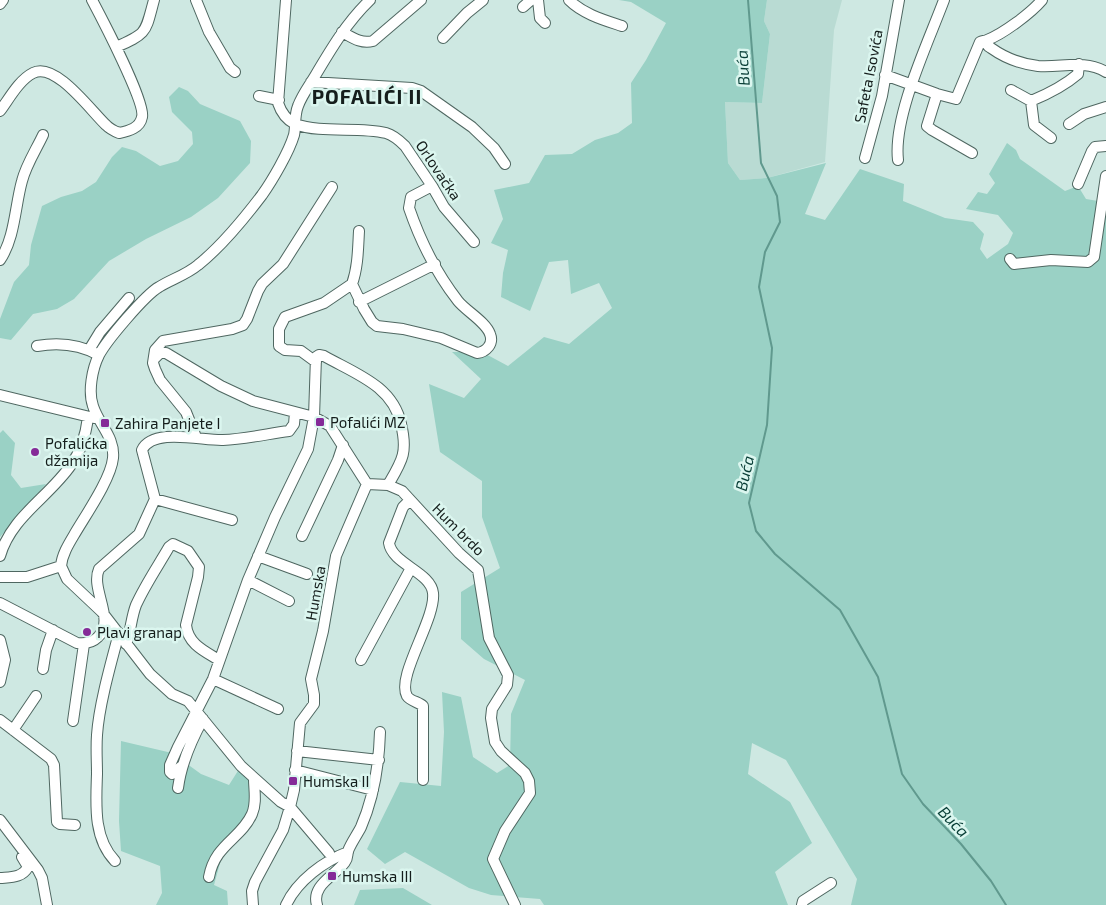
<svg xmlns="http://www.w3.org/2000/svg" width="1106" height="905" font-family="'Exo 2',sans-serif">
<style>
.built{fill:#b9dbd3}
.green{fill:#9ad1c5}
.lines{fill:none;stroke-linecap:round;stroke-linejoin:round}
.stream{stroke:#60998e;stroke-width:2}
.minor-casing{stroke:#4f6761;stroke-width:12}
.minor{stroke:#fff;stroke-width:10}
.poi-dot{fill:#852b98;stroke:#dbf6ef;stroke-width:2}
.labels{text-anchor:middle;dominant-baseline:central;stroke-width:5;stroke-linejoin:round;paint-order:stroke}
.street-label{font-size:15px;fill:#151e1c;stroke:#dbf6ef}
.poi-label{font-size:15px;fill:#151e1c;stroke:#dbf6ef;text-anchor:start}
.water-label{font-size:16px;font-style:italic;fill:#083e36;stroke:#dbf6ef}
.district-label{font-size:20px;font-weight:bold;letter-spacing:1px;fill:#151e1c;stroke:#dbf6ef}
</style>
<rect width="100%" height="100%" fill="#cee8e2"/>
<path class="built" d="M767 0H842L834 30 825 162 767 178 740 180 728 163 725 102 762 103 770 34 764 21Z"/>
<path class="green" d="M619 0H767L764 21 770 34 762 103 725 102 728 163 740 180 767 178 826 163 805 214 825 220 860 169 904 184 903 201 945 218 973 222 984 234 980 249 987 259 1008 244 1013 233 998 215 966 209 978 192 987 194 995 183 989 174 1007 143 1016 150 1020 159 1065 191 1078 186 1086 199 1098 201 1106 195V905H851L857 879 786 760 752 743 748 774 790 802 812 843 775 872 788 905H544L540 899 491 895 469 888 405 852 385 864 367 849 400 782 441 786 444 732 442 692 461 697 473 757 497 773 510 765 511 714 525 680 484 659 461 639V592L500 568 482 517V481L440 452 429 384 464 398 481 379 452 352H482L508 366 544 337 569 344 612 308 599 283 571 294 568 260 549 262 530 311 501 297 503 273 508 250 491 243 503 219 494 190 529 183 545 155 572 154 595 140 618 133 632 123 631 83 646 60 666 23 631 2Z
M179 87 188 91 200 104 240 121 251 141 250 163 218 198 191 217 146 239 109 261 74 299 57 309 33 314 11 340 0 338V319L14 282 29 265 31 245 42 206 61 197 82 191 96 182 112 157 122 147 136 151 160 166 178 161 193 144 192 132 172 112 169 97Z
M3 430 15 443 11 475 21 488 46 484 0 537V433Z
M121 741 172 753 201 774 229 785 241 766 247 772 254 790 247 823 225 845 214 885 227 891 228 905H156L162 893 160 866 121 851 119 821Z
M403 888 432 905H354L360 890Z"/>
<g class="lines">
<path class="stream" d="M748 0 761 163 777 196 780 222 765 252 759 287 772 348 767 425 749 503 756 531 775 554 840 610 878 677 902 774 923 804 961 844 991 881 1006 905"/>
<defs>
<path id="minor" d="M196 0 209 32 230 68 235 72
M286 0 278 103C281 112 287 120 295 124 322 134 358 126 386 133 393 135 400 141 405 146L432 186 444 207 474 242
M538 0 540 18 545 23
M569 0C583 14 604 20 622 26
M0 4 3 0
M523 7 531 0
M342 32C353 38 361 44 373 41L421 0
M443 38 467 13 483 0
M988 40V46L991 48C1005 58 1021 64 1038 66 1061 68 1084 59 1106 72
M116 47C148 33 145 33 154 0
M885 75 937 94 956 99 980 42C982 41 985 41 987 40 1003 34 1031 13 1042 0
M311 82 412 88 421 91 472 127 494 148 505 164
M1011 90 1031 101C1048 94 1064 86 1078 74L1079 64
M937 94 927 126 932 130 972 153
M259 96 279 100
M1031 101 1034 125 1051 138
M0 111C9 99 19 80 33 73 55 61 91 111 106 125 109 128 114 131 119 133 129 131 140 128 142 117 146 103 101 17 92 0
M1069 124 1084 114 1106 107
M865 158 882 96 899 0
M898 160C893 116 928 43 944 0
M1078 184 1092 151 1095 147 1106 146
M359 231C358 249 358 267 352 284L364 309 372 322 377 326 403 329 441 338 477 353C486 352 494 344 490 334 486 322 466 311 458 301 437 274 420 240 409 208L411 197 432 186
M1010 259 1014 264 1051 260 1088 262 1094 257 1106 176
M0 260C15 238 15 206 22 181 26 165 36 150 43 135
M359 302 435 264
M37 346C59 342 79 344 99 355
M89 350 100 332 129 298
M154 359 160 353H166L221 386 253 401 314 417 330 426 367 484 336 556 323 631 311 679 314 695V704L300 723 294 790 290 807 283 830 255 882 252 891 253 905
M316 362 301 351 285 350 279 346V329L285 317 324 303 352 284
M0 395 94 418
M196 437 186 412 160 380 155 369 153 363 155 350 163 341 232 329 243 325 247 319 258 291 262 284 283 264 332 187
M367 484 388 485 402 491 459 553 478 570 489 638 508 675 507 685 492 709 491 718 495 742 501 751 525 773 529 781 530 793 505 831 493 859 515 905
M155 499 232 520
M410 500 403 507 389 543C392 564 431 572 433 593 436 619 396 676 407 696 410 701 419 702 423 706V780
M302 536 338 460 343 445
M0 556C11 517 49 497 71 465 81 451 86 434 88 417
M258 556 307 574
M0 577H27L61 566
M248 580 289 601
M0 603 77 643C85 644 92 643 98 637 116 620 90 589 99 569L139 534 155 499 142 450C153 427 203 441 223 440 245 439 267 434 289 431L294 424 295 413
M0 640 5 660 0 682
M126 644C131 631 131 618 136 605 145 585 158 566 169 547L173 544 188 551 199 567 198 577 186 625C188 644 204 651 219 660
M361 660 411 568
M43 669 46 650 53 630
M213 679 278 709
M0 720 51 759 54 765 57 822 60 824 75 825
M73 721 84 644
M13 730 36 696
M297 751 379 760
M183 765 172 774 170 772V765L178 747 213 679 248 580 275 517 308 449 314 417 316 357 319 355 324 356C356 374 393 386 401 424 408 453 402 461 388 485
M295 770 373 790
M178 788C181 764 191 741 203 719
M0 820 38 870 42 878 47 905
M329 853 290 807 281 802 241 766 188 701 172 694 150 674 102 612 67 579 61 566C62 555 68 545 74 535 85 516 111 479 113 458 115 437 99 425 93 406 88 392 92 369 99 355 107 340 145 295 159 287 172 279 186 275 198 265 222 246 243 220 262 195 272 181 289 152 294 135 296 126 294 116 298 106 302 95 309 86 315 76 331 49 347 22 370 0
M115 861C93 838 96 804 97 774 97 761 96 748 97 735 99 705 111 663 119 633
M209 877C215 844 241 839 252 814 257 803 254 790 254 779
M0 878C11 877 22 878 28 867L22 857
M286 905C297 881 324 861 348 852
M317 905C311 885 335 876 345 862 348 858 347 855 348 851 351 843 357 835 361 827 374 797 379 765 380 732
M802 905 803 901 831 883"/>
</defs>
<use href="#minor" class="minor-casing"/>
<use href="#minor" class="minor"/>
</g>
<g class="poi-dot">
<rect x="315" y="417" width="10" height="10" rx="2.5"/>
<rect x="100" y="418" width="10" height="10" rx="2.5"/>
<circle cx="35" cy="452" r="5"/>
<circle cx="87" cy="632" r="5"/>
<rect x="288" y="776" width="10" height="10" rx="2.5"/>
<rect x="327" y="871" width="10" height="10" rx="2.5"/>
</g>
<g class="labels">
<g class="street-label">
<text transform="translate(868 76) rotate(-79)">Safeta Isovića</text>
<text transform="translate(439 170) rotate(56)">Orlovačka</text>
<text transform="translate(459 529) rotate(45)">Hum brdo</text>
<text transform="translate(315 593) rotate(-80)">Humska</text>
</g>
<g class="poi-label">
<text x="330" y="422">Pofalići MZ</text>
<text x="115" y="423">Zahira Panjete I</text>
<text x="45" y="443">Pofalićka<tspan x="45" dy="17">džamija</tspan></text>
<text x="97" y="632">Plavi granap</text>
<text x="303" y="781">Humska II</text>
<text x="342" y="876">Humska III</text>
</g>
<g class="water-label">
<text transform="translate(742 68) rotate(-94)">Buća</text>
<text transform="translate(744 473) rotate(-77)">Buća</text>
<text transform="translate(954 821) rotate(46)">Buća</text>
</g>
<g class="district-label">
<text x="367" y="96">POFALIĆI II</text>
</g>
</g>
</svg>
